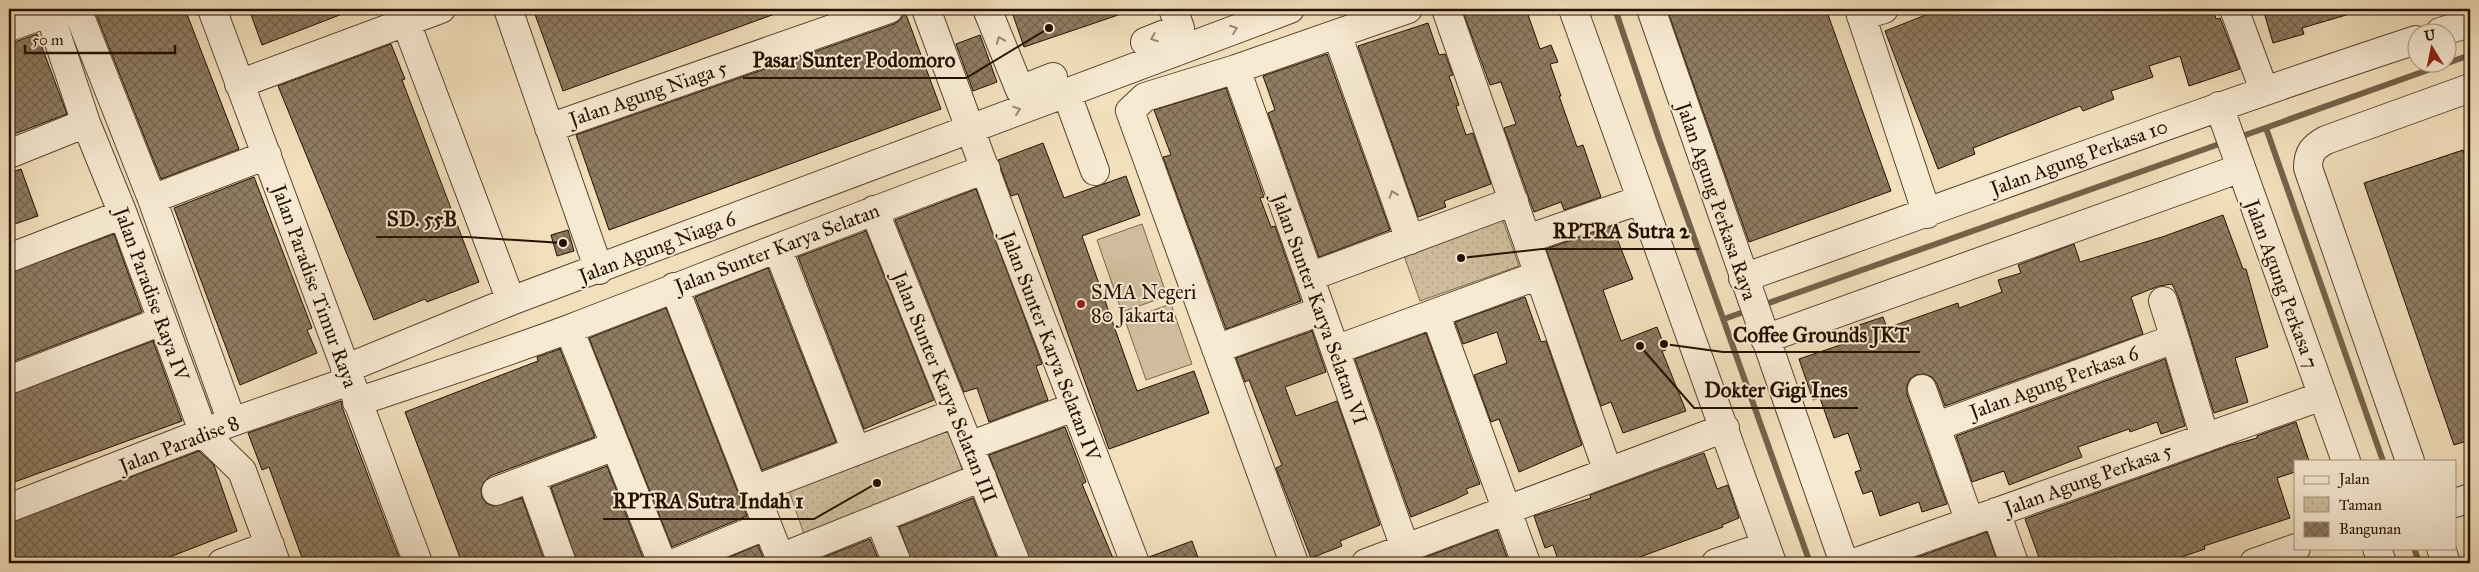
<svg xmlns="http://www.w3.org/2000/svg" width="2479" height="572" font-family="'IM FELL Great Primer',serif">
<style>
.green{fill:#cfbc9c;stroke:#7a664e}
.park{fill:url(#park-dots);stroke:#7a664e}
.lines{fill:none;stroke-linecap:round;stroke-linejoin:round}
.stream{stroke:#76624a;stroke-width:6}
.building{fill:url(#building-cross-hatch);stroke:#251000}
.minor-casing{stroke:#58442f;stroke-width:30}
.minor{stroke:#f7ead3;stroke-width:28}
.oneway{stroke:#988874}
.poi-dot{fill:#8f2418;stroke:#f7ead3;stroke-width:2}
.labels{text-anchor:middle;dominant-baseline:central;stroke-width:4;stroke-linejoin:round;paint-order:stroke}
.street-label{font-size:20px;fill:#251000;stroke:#f7ead3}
.poi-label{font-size:20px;fill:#251000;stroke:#f7ead3;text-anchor:start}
.leader{fill:none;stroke:#251000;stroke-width:2}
.callout-dot{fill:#251000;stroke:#f7ead3;stroke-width:2}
.callout-label{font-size:21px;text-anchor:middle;font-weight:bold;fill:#251000;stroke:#f7ead3;stroke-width:4;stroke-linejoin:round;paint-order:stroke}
</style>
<defs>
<pattern id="park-dots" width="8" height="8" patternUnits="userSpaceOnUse" patternTransform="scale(1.25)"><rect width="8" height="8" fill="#cfbc9c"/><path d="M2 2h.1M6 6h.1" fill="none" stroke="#b2a185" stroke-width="1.8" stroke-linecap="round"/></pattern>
<pattern id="building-cross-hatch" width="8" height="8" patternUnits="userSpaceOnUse" patternTransform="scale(1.25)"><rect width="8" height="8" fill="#907c62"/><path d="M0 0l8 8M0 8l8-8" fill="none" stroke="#75644e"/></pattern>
</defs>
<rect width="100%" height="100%" fill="#f2dfbc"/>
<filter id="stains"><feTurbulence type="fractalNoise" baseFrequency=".004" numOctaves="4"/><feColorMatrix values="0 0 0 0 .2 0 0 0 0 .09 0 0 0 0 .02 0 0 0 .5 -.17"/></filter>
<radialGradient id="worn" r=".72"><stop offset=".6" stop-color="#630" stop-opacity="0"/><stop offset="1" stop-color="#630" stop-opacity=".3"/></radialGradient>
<path class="green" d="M1142 224 1167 296 1122 312 1097 240Z
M1171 304 1192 364 1146 380 1125 320Z"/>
<path class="park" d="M1501 215 1519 266 1420 301 1402 250Z
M948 429 966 481 805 537 787 485Z"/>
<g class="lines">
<path class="stream" d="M1615 9 1659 139 1810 563
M2266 128 2383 461
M2237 138 2470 55
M1760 306 2225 142
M1724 319 1749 310
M2414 548 2419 563"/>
</g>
<path class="building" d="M94 9H185L239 149 161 179Z
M249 9H349L350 11 262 45Z
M533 9H783V11L563 91Z
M904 9 941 109 609 230 576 135 894 24 901 19Z
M1011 9H1127V12L1024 47Z
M1462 9H1526L1540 49 1551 45 1558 62 1550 64 1561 96H1559L1577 147 1583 145 1601 197 1564 210 1561 202 1534 212 1504 128 1516 124 1501 82 1490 85Z
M1667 9H1826L1891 191 1749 242Z
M1941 9H2213L2216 19 2220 18 2240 69 2189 86 2180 56 2149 66 2153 77 2111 91 2114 99 2083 111 2080 106 1973 148 1975 154 1938 169 1885 31Z
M2263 9H2352L2353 13 2302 28 2304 34 2273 43Z
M1428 23 1439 55 1445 54 1453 75 1449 76 1459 105 1456 106 1466 135 1473 133 1491 184 1444 201 1446 207 1418 217 1358 46Z
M37 34 67 114 9 136V44Z
M980 35 997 82 973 91 956 44Z
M391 44 405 79 402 80 479 282 427 302 425 299 374 320 278 86Z
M1327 54 1390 230 1319 257 1268 113 1275 110 1263 76Z
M1226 88 1264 197 1260 198 1271 227 1275 226 1301 301 1226 329 1163 157 1171 155 1154 110Z
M1043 143 1064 198 1126 176 1140 215 1082 236 1137 391 1194 371 1209 413 1109 449 1018 194 1011 196 998 160Z
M2463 150 2470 171V440L2454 445 2364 183Z
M21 169 38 216 9 226V173Z
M254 177 312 328 307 330 317 353 240 385 174 208Z
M976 189 1042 364 1036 366 1048 400 989 422 977 388 964 392 895 220Z
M2223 215 2243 269H2246L2268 347 2235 358 2248 402 2214 413 2178 296 2172 284 2159 286 2131 297 2143 334 1945 406 1937 384 1932 377 1924 374 1916 375 1910 379 1907 386V394L1947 504 1922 512 1919 502 1880 516 1872 491 1863 494 1855 472 1861 470 1848 433 1834 438 1820 398 1813 400 1799 359 1855 340 1850 328 1883 317 1887 328 1958 303 1959 308 2002 292 1998 280 2021 273 2018 265 2074 244 2080 262 2162 237Z
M1612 226 1633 279 1603 290 1621 341 1657 327 1666 350 1662 351 1686 411 1623 433 1611 402 1601 406 1546 249Z
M568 230 574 251 557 256 551 235Z
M866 231 934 400 864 429 798 257Z
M114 234 142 312 9 363V273Z
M768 268 836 442 762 470 695 297Z
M1525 297 1541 342 1546 341 1582 445 1519 472 1499 419 1491 422 1474 375 1507 363 1497 332 1463 344 1455 322Z
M666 308 747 516 672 547 589 338Z
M1312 331 1326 372 1285 387 1296 416 1337 401 1380 525 1340 541 1342 546 1311 558 1276 468 1282 465 1249 380 1245 382 1236 358Z
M1426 333 1480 484 1466 489 1468 493 1454 500 1411 517 1355 359Z
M153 341 182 421 9 484V395Z
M560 349 595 437 490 476 484 482 481 489 482 497 486 503 493 506 522 498 545 563H462L405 412 538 361 537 357Z
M2165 359 2185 426 2161 434 2157 422 2130 432 2129 429 2078 447 2082 457 2009 485 2004 471 1972 482 1956 436Z
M341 401 342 407 401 563H304L269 467 262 470 248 433Z
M2296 422 2309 461H2295V472L2277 478 2290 518 2204 546 2205 549 2164 563H2041L2025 519 2228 446 2257 438V436Z
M1065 427 1086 482 1082 484 1115 563H1031L989 455Z
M199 451 214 465 237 531 154 563H9V523Z
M1704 453 1717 489 1728 485 1739 518 1722 525 1723 527 1623 563H1559L1553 545 1545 548 1534 516 1591 498 1590 495Z
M607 466 645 563H577L551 487Z
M973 498 999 563H912L899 527Z
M1497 530 1509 563H1410Z
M1987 532 1998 563H1905L1904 562Z
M870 539 880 563H809Z
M1192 541 1200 563H1150L1149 557Z
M758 545 765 563H715Z"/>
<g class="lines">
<defs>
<path id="minor" d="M77 9 152 199 232 422
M212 9 418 563
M401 9 511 301
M508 9 599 270
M926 9 1008 232 1135 563
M987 9 1020 90 1053 77
M1446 9 1608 472
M1573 9 1772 563
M1651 9 1844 563
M1859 9 1927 214
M2234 9 2264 90
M49 12 86 123 123 214 204 434 242 471 276 563
M1861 16 1884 9
M9 27 59 9
M2440 32 2470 23
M1337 34 1410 240
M1145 42 1180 28 1173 9
M1236 69 1405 548
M239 84 441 9
M1066 92 1095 171
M2219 106 2346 461
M549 128 889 9
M9 154 86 123
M152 199 267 155
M874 210 1016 563
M1527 239 1640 200
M778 250 856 451
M9 258 123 214
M1309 277 1514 201
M1743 278C1968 199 2190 114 2416 40
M674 287 782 563
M2163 301 2176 342
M1435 313 1526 563
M569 329 662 563
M1765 339 2241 168
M1216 349 1321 311
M1335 350 1539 275
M345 369 511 301 1290 9
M9 380 162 321
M1922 389 1937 430
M357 402C428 378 499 355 569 329 708 276 846 220 986 169
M969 446 1074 407
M2410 461 2308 168C2308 153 2313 147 2326 140L2470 88
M531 478 562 563
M754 490 955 413
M496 491 615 446
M2455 503 2470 498
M9 508 218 427 349 381
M1996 512 2014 563
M879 518 897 563
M1970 522 1937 430 1940 425 2160 344 2168 341 2176 342 2205 438
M2377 548 2382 563
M2441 548 2446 563
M780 558 982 477
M222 563 270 545
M675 563 767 525
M1294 563 1130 111 1145 97 1236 69 1408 9
M1366 563 1725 428
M1716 563 1766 546
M1854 563 2322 396
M2254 563 2296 548"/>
</defs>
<use href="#minor" class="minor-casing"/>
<use href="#minor" class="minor"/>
</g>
<defs><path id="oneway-chevron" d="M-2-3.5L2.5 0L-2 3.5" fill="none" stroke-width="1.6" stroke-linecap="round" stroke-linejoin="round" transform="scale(1.25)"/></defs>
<g class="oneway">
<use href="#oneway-chevron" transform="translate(1234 29) rotate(-20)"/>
<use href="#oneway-chevron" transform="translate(1154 38) rotate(159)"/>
<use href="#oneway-chevron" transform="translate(1000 40) rotate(-112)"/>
<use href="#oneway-chevron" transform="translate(1017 110) rotate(-20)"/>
<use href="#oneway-chevron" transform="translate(1393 194) rotate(-109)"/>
</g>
<circle class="poi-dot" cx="1081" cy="304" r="5"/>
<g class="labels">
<g class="street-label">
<text transform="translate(648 93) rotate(-19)">Jalan Agung Niaga 5</text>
<text transform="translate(2079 157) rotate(-20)">Jalan Agung Perkasa 10</text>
<text transform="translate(1717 201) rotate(71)">Jalan Agung Perkasa Raya</text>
<text transform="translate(657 247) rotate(-21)">Jalan Agung Niaga 6</text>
<text transform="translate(777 248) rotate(-21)">Jalan Sunter Karya Selatan</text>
<text transform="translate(2282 284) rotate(70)">Jalan Agung Perkasa 7</text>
<text transform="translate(315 286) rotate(70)">Jalan Paradise Timur Raya</text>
<text transform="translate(152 294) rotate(70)">Jalan Paradise Raya IV</text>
<text transform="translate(1320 309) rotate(70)">Jalan Sunter Karya Selatan VI</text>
<text transform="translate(1051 346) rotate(69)">Jalan Sunter Karya Selatan IV</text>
<text transform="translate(2054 382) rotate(-20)">Jalan Agung Perkasa 6</text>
<text transform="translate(945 387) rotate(68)">Jalan Sunter Karya Selatan III</text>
<text transform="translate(179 444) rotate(-21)">Jalan Paradise 8</text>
<text transform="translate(2088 479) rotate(-20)">Jalan Agung Perkasa 5</text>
</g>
<g class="poi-label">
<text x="1091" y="292">SMA Negeri<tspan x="1091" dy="23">80 Jakarta</tspan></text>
</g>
</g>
<path class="leader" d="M1049 28L966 78H743M563 243L467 237H376M1461 258L1542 249H1699M1664 344L1723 352H1920M1640 346L1694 408H1858M877 483L814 519H603"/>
<g class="callout-dot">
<circle cx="1049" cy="28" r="5"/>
<circle cx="563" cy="243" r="5"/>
<circle cx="1461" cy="258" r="5"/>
<circle cx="1664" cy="344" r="5"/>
<circle cx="1640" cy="346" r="5"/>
<circle cx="877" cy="483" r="5"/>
</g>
<g class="callout-label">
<text x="854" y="67">Pasar Sunter Podomoro</text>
<text x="422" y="226">SD. 55B</text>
<text x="1621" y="238">RPTRA Sutra 2</text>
<text x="1821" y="342">Coffee Grounds JKT</text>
<text x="1776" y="397">Dokter Gigi Ines</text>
<text x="708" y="508">RPTRA Sutra Indah 1</text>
</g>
<rect width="2479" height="572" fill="none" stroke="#f2dfbc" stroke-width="30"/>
<rect x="10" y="10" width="2459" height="552" fill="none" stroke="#251000" stroke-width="2.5"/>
<rect x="15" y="15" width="2449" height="542" fill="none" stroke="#251000"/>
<rect x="2294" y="460" width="162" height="90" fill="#f7ead3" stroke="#a3937f"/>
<rect x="2304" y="476" width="25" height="8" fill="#f7ead3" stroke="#a3937f"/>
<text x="2339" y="484" font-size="15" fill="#251000">Jalan</text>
<rect x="2304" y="497" width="25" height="15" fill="url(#park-dots)" stroke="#a3937f"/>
<text x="2339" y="510" font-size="15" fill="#251000">Taman</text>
<rect x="2304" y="522" width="25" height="15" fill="url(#building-cross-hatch)" stroke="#a3937f"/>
<text x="2339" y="534" font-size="15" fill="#251000">Bangunan</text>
<g transform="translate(2432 48) rotate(350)"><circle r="24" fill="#f7ead3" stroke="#a3937f"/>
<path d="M0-4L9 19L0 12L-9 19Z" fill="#8f2418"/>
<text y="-8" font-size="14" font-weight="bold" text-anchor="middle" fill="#251000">U</text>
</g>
<path d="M25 45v8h150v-8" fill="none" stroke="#251000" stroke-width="2.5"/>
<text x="32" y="45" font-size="15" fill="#251000" stroke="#f7ead3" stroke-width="4" paint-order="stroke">50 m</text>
<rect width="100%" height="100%" filter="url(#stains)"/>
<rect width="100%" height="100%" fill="url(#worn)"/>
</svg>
